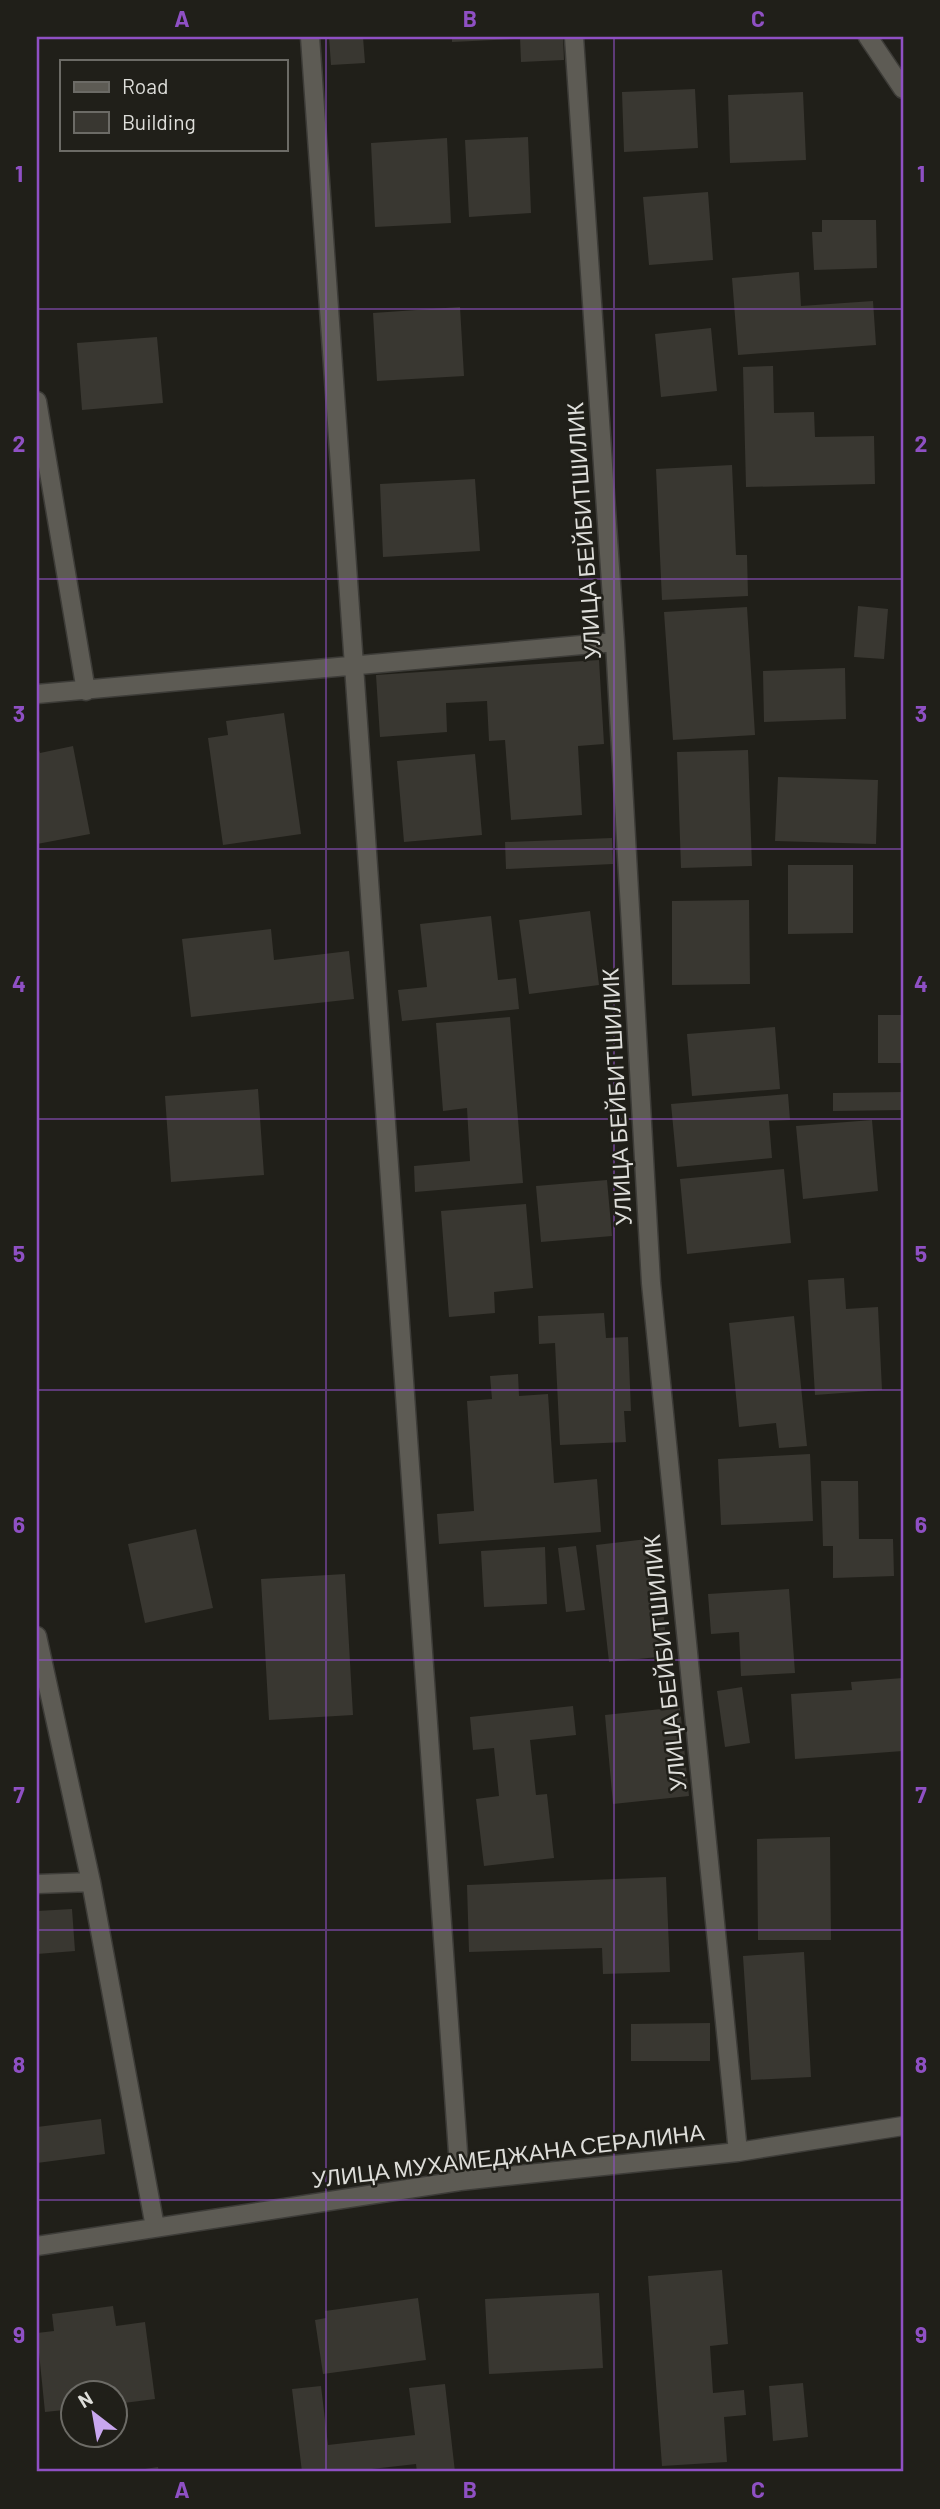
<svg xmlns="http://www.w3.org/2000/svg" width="940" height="2509" font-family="Barlow,sans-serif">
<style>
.building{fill:#393731}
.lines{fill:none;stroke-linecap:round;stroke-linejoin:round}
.minor-casing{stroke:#3d3c38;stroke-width:21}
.minor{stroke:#5d5b54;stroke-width:18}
.grid{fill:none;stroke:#8f50c4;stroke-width:2;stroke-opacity:0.55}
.labels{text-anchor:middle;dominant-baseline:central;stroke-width:5;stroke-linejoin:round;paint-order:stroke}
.street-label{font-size:23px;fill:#dededa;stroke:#201f19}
.neatline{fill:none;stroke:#8f50c4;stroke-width:2.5}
.grid-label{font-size:23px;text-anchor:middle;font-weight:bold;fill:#8f50c4}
</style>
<rect width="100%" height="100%" fill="#201f19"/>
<path class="building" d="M329 37H363L365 63 331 65Z
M452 37H515V39L452 42Z
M520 37H563L564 60 521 62Z
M695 89 698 148 624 152 622 92Z
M803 92 806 160 730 163 728 95Z
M528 137 531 213 469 217 465 140Z
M447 138 451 223 375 227 371 143Z
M708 192 713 260 649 265 643 197Z
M822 220H876L877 268 814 270 812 232H822Z
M799 272 801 306 873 301 876 345 738 355 732 278Z
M460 307 464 376 377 381 373 313Z
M711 328 717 391 661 397 655 334Z
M157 337 163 403 82 410 77 343Z
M773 366 774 413 814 412 815 437 874 436 875 484 746 487 743 367Z
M732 465 736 555H747L748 596 662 600 656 469Z
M475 479 480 551 383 557 380 484Z
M858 606 888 609 884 659 854 657Z
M747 607 755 735 673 740 664 612Z
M599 660 604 744 578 746 582 815 511 820 505 740 489 741 487 701 446 703 447 732 380 737 376 675Z
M845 668 846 719 764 722 763 671Z
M284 713 301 834 223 845 208 738 228 735 226 721Z
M37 744 40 753 73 746 90 834 37 844Z
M748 750 752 866 681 868 677 752Z
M475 754 482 835 404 842 397 761Z
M778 777 878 780 876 844 775 841Z
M612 838 613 864 506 869 505 842Z
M788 865H853V933L788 934Z
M749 900 750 984 672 985V901Z
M590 911 599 985 529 994 519 920Z
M491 916 498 980 516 978 519 1009 402 1021 398 990 427 987 420 924Z
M271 929 274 960 349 951 354 999 191 1017 182 939Z
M878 1015H903V1063H878Z
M510 1017 523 1183 415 1192 414 1166 470 1161 467 1108 443 1111 436 1023Z
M775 1027 780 1089 692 1096 687 1034Z
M258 1089 264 1175 171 1182 165 1096Z
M903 1092V1110L833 1111V1093Z
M788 1094 790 1120 769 1121 772 1158 677 1167 671 1104Z
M872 1120 878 1191 803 1199 796 1126Z
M784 1169 791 1243 687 1254 680 1179Z
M607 1180 612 1236 541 1242 536 1186Z
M526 1204 533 1288 494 1292 495 1313 449 1317 441 1211Z
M844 1278 846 1309 878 1307 882 1390 815 1395 808 1280Z
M604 1313 606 1338 628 1337 631 1411H624L626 1442 560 1445 555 1343 539 1344 538 1316Z
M794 1316 807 1446 779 1448 776 1423 739 1427 729 1323Z
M518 1374 519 1396 548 1394 554 1483 597 1479 601 1532 439 1544 437 1514 474 1511 467 1401 492 1399 490 1376Z
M810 1454 813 1521 721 1525 718 1459Z
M821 1481H858L859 1539H893L894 1576 833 1578V1546H823Z
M196 1529 213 1608 145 1623 128 1544Z
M647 1539 652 1585 660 1584 668 1656 609 1662 596 1545Z
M576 1546 585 1610 566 1612 558 1548Z
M545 1547 547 1604 484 1607 481 1551Z
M345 1574 353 1715 269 1720 261 1579Z
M789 1589 795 1673 741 1676 739 1632 711 1634 708 1594Z
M903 1678V1751L795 1759 791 1694 852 1690 851 1682Z
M742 1687 750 1743 725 1747 717 1691Z
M573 1706 576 1735 530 1740 536 1795 547 1794 554 1858 484 1866 476 1799 499 1796 494 1748 473 1750 470 1717Z
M680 1707 689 1796 613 1804 605 1715Z
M830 1837 831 1940H758L757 1839Z
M666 1877 670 1972 603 1974 602 1948 469 1952 467 1885Z
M72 1909 75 1951 37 1954V1911Z
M804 1952 811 2077 751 2080 743 1956Z
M710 2023V2061H631V2024Z
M101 2119 105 2154 37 2163V2127Z
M722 2270 728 2344 710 2346 713 2393 744 2390 746 2415 724 2417 727 2462 662 2466 648 2276Z
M599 2293 603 2368 489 2374 485 2299Z
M418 2298 426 2360 323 2374 315 2320 326 2318 325 2311Z
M113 2306 116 2326 145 2322 155 2399 116 2404V2394H74V2409L45 2412 37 2333 54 2331 52 2314Z
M803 2383 808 2437 773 2441 769 2386Z
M445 2384 455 2472H417L416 2464 345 2472H302L292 2389 321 2386 328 2445 415 2435 409 2388Z
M158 2467 159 2472H133L132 2471Z"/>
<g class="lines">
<defs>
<path id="minor" d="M310 37 460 2181
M574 37 615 642 651 1283 738 2152
M868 37 903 89
M37 401 86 691
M37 694 615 642
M37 1636 91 1882 155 2227
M37 1884 91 1882
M37 2246 460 2181 738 2152 903 2126"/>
</defs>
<use href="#minor" class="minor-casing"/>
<use href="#minor" class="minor"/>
</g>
<path class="grid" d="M326 37V2472M614 37V2472M37 309H903M37 579H903M37 849H903M37 1119H903M37 1390H903M37 1660H903M37 1930H903M37 2200H903"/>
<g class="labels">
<g class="street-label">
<text transform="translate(583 531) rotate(-94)">УЛИЦА БЕЙБИТШИЛИК</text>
<text transform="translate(616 1097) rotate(-93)">УЛИЦА БЕЙБИТШИЛИК</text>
<text transform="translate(664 1663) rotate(-96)">УЛИЦА БЕЙБИТШИЛИК</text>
<text transform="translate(508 2155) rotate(-7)">УЛИЦА МУХАМЕДЖАНА СЕРАЛИНА</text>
</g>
</g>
<rect width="940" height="2509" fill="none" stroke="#201f19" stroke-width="77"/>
<rect x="60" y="60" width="228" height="91" fill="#201f19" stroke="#6c6b66" stroke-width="2"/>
<rect x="74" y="82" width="35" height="10" fill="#5d5b54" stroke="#6c6b66" stroke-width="2"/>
<text x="122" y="94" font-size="21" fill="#dededa">Road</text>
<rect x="74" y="112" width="35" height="21" fill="#393731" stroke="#6c6b66" stroke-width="2"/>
<text x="122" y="130" font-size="21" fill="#dededa">Building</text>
<g transform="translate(94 2414) rotate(329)"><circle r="33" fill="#201f19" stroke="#6c6b66" stroke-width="2"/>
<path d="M0-5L12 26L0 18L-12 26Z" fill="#c8a6ef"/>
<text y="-10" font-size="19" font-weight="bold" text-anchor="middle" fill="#dededa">N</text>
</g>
<rect x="38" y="38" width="864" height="2432" class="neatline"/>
<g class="grid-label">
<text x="182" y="27">A</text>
<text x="470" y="27">B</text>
<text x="758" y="27">C</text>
<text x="19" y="182">1</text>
<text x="921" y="182">1</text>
<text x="19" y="452">2</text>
<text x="921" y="452">2</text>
<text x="19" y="722">3</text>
<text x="921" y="722">3</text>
<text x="19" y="992">4</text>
<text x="921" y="992">4</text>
<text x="19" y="1262">5</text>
<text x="921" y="1262">5</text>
<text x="19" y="1533">6</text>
<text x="921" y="1533">6</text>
<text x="19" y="1803">7</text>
<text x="921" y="1803">7</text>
<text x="19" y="2073">8</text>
<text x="921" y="2073">8</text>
<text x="19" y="2343">9</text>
<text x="921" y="2343">9</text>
<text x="182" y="2498">A</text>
<text x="470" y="2498">B</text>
<text x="758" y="2498">C</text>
</g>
</svg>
